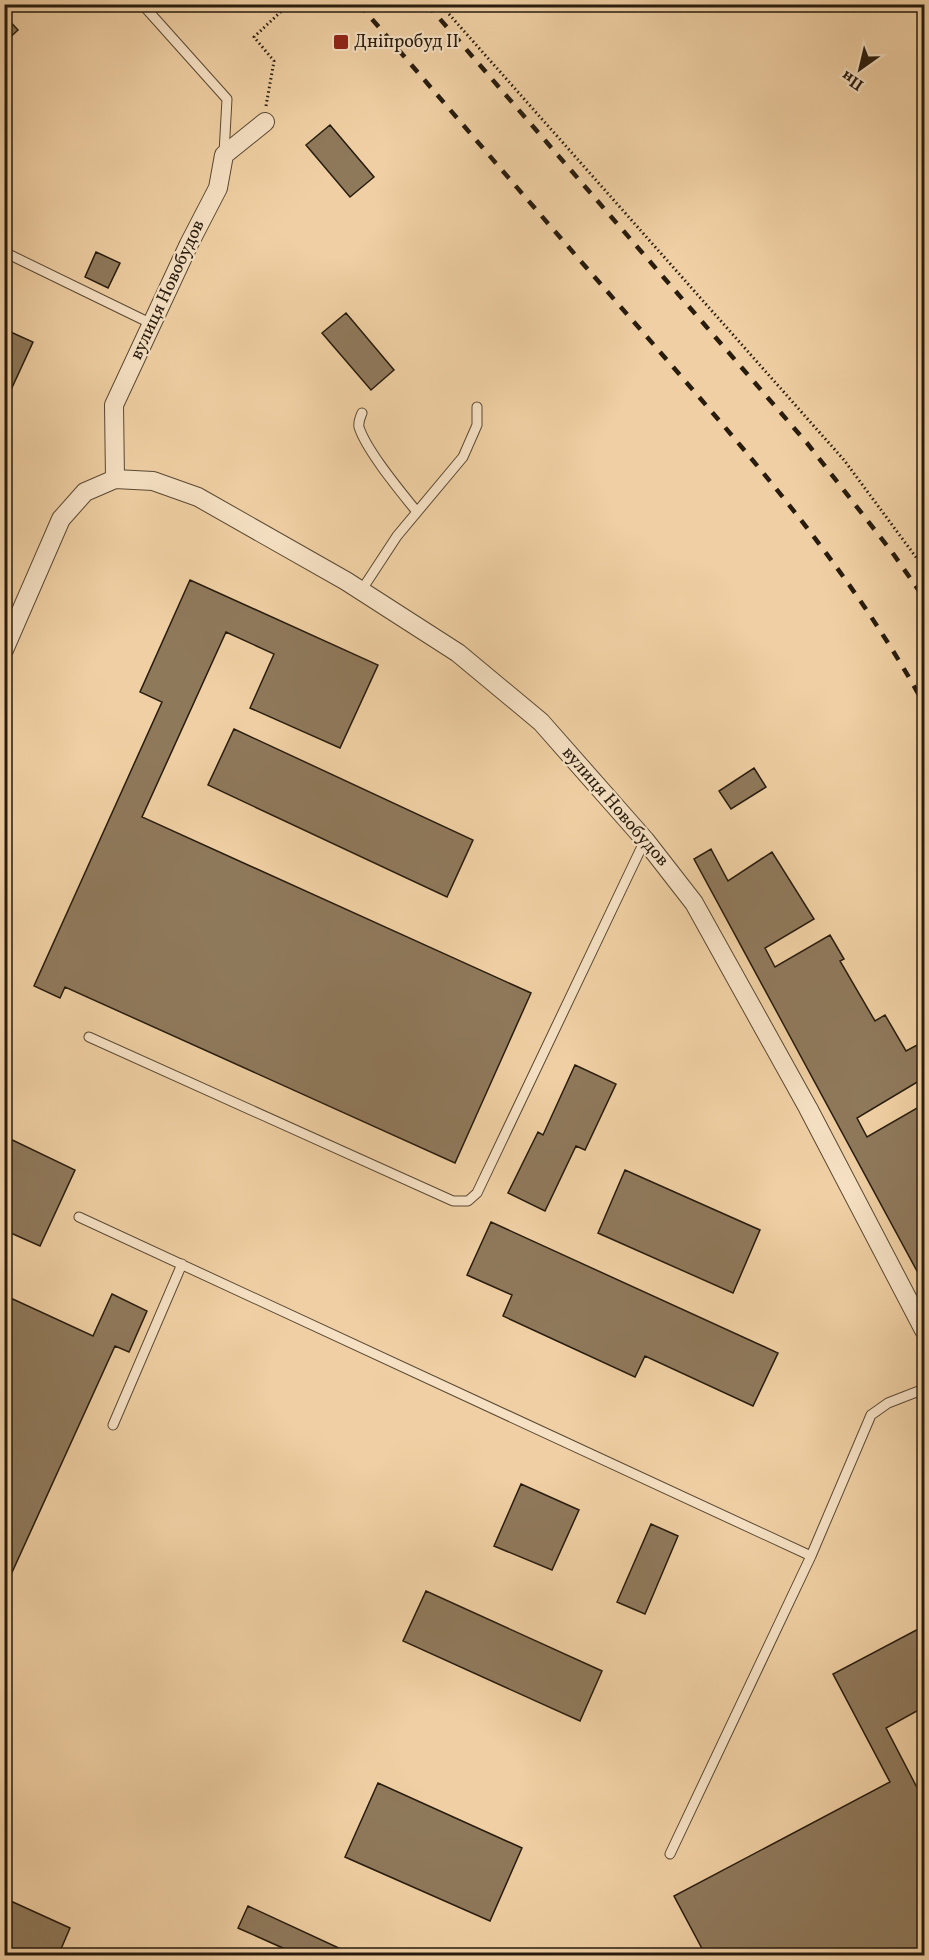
<svg xmlns="http://www.w3.org/2000/svg" width="929" height="1960" font-family="Vollkorn,serif">
<style>
.building{fill:#8f795b;stroke:#281c0e;stroke-width:1.5}
.lines{fill:none;stroke-linecap:round;stroke-linejoin:round}
.lane-casing{stroke:#5a4933;stroke-width:11}
.street-casing{stroke:#5a4933;stroke-width:20}
.path{stroke:#281c0e;stroke-width:3;stroke-dasharray:1.5 3;stroke-linecap:butt}
.lane{stroke:#f5e0c3;stroke-width:9}
.street{stroke:#f5e0c3;stroke-width:18}
.rail{stroke:#281c0e;stroke-width:4.5;stroke-dasharray:10 10;stroke-linecap:butt}
.poi-dot{fill:#8f2418;stroke:#f5e0c3;stroke-width:2}
.labels{text-anchor:middle;dominant-baseline:central;stroke-width:4.5;stroke-linejoin:round;paint-order:stroke}
.poi-label{font-size:18px;fill:#281c0e;stroke:#f5e0c3;text-anchor:start}
.street-label{font-size:18px;fill:#281c0e;stroke:#f5e0c3}
</style>
<rect width="100%" height="100%" fill="#efcfa3"/>
<filter id="stains"><feTurbulence type="fractalNoise" baseFrequency=".00333" numOctaves="4"/><feColorMatrix values="0 0 0 0 .2 0 0 0 0 .09 0 0 0 0 .02 0 0 0 .5 -.17"/></filter>
<radialGradient id="worn" r=".72"><stop offset=".6" stop-color="#630" stop-opacity="0"/><stop offset="1" stop-color="#630" stop-opacity=".3"/></radialGradient>
<path class="building" d="M4 15 18 30 4 43Z
M330 125 374 177 350 197 306 145Z
M96 252 120 263 108 288 85 277Z
M346 313 394 370 371 390 322 333Z
M4 329 33 342 4 405Z
M190 580 378 665 340 748 250 708 274 654 226 632 142 817 531 993 455 1163 65 987 60 998 34 986 162 702 140 692Z
M234 729 473 840 447 897 208 785Z
M754 768 766 787 731 809 719 791Z
M711 849 728 881 772 852 814 919 765 948 775 967 830 935 844 959 840 961 875 1021 885 1015 906 1051 919 1044 924 1054V1078L857 1118 867 1137 924 1104V1284L694 859Z
M575 1065 616 1084 585 1150 576 1146 545 1211 508 1193 538 1132 543 1135Z
M4 1136 75 1170 40 1246 4 1230Z
M625 1170 760 1230 733 1293 598 1233Z
M491 1222 778 1353 753 1406 645 1356 635 1377 503 1316 512 1295 467 1275Z
M112 1294 147 1311 129 1352 115 1346 4 1590V1295L93 1336Z
M521 1484 579 1510 552 1570 494 1546Z
M651 1524 678 1536 645 1614 617 1602Z
M426 1591 602 1671 580 1721 403 1641Z
M924 1626V1707L886 1728 924 1801V1956H706L674 1896 890 1782 833 1674Z
M378 1783 522 1848 490 1921 345 1857Z
M4 1898 70 1928 58 1956H4Z
M248 1906 356 1956H282L285 1949 238 1928Z"/>
<g class="lines">
<defs>
<path id="lane" d="M142 4 227 99 224 153
M4 252 152 324
M362 413C360 418 358 422 359 427 366 450 401 492 417 512
M361 591 397 536 463 457 477 425V407
M89 1037 453 1201H468L477 1193 645 840
M79 1217 811 1556
M113 1425 182 1264
M670 1854 811 1556 871 1415 888 1403 924 1389"/>
<path id="street" d="M115 479 114 405 189 244 218 188 224 155 265 122
M4 650 61 519 85 492 115 479 153 481 198 497 346 581 458 653 541 722 645 840 694 903 808 1108 924 1330"/>
</defs>
<use href="#lane" class="lane-casing"/>
<use href="#street" class="street-casing"/>
<path class="path" d="M440 4 844 460 924 568
M266 106 274 61 254 37 289 4"/>
<use href="#lane" class="lane"/>
<use href="#street" class="street"/>
<path class="rail" d="M359 4C453 113 546 222 641 330 744 449 848 565 924 704
M427 4 807 443 892 552 924 598"/>
</g>
<rect class="poi-dot" x="333" y="34" width="16" height="16" rx="3"/>
<g class="labels">
<g class="poi-label">
<text x="354" y="42">Дніпробуд ІІ</text>
</g>
<g class="street-label">
<text transform="translate(168 290) rotate(-65)">вулиця Новобудов</text>
<text transform="translate(615 807) rotate(49)">вулиця Новобудов</text>
</g>
</g>
<rect width="929" height="1960" fill="none" stroke="#efcfa3" stroke-width="24"/>
<rect x="6" y="6" width="917" height="1948" fill="none" stroke="#281c0e" stroke-width="3"/>
<rect x="12" y="12" width="905" height="1936" fill="none" stroke="#281c0e" stroke-width="1.5"/>
<g transform="translate(860 69) rotate(214)" stroke="#f5e0c3" stroke-width="4.5" paint-order="stroke">
<path d="M0-4.5L10 22L0 15L-10 22Z" fill="#281c0e"/>
<text y="-9" font-size="16" font-weight="bold" text-anchor="middle" fill="#281c0e">Пн</text>
</g>
<rect width="100%" height="100%" filter="url(#stains)"/>
<rect width="100%" height="100%" fill="url(#worn)"/>
</svg>
